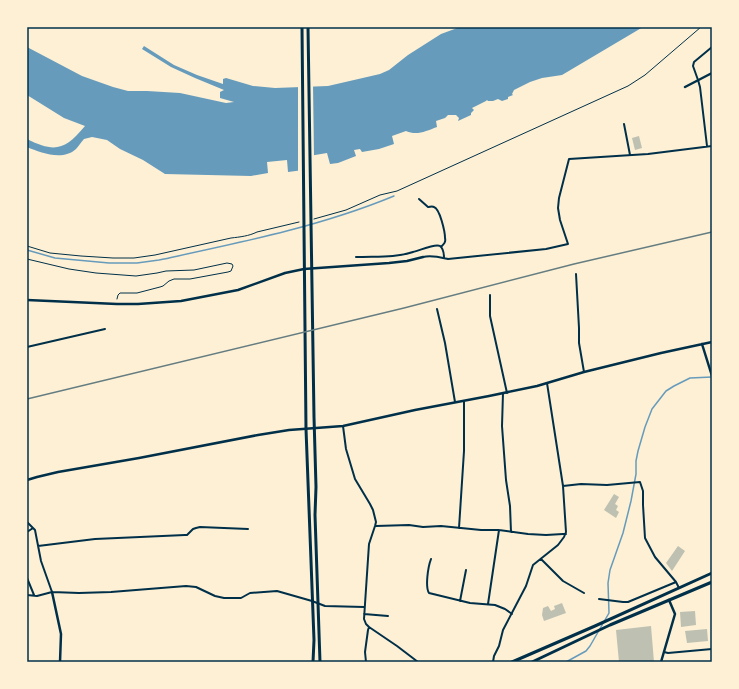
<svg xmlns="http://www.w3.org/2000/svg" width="739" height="689" font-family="'Nunito Sans',sans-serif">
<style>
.water{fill:#669bbc}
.pier{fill:#fdf0d5}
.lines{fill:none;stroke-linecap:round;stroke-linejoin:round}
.stream{stroke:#669bbc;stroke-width:1.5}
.building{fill:#bec0b2}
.path{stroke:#003049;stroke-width:1}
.minor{stroke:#003049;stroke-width:2}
.tertiary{stroke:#003049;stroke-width:2.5}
.secondary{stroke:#003049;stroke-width:3}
.primary{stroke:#003049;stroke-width:3}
.rail{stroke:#657d81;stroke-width:1.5}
.neatline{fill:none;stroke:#003049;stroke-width:1.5}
</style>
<rect width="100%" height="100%" fill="#fdf0d5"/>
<path class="water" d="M460 27H643L562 75 542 78 530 82 514 90 512 94 513 95 508 97V99L502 101 498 99 493 101H488L487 100 486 101 472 108 474 110 471 113V115L458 121 459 118 456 115H448L445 118 436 121 437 127C426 131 417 136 406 131L392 136 394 144 379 149 362 152 360 149 354 150 356 156 338 163 330 164 327 153 309 156 311 169 288 172 287 160 267 162 268 173 251 176 165 174 143 160 120 149 107 140 92 137 84 139C81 142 79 146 76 149 63 161 41 153 27 147V139C55 153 65 150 85 126L64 118 27 95V47L82 76 113 87 128 91H147L180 93 226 103 234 102 220 98V92L224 90 195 78 171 67 142 49 144 46 174 65 197 75 223 84V79L226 78 253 86 275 88 328 86 380 74 389 70 408 55 441 34Z"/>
<path class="pier" d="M298 85H313L314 157 311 158 312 170 298 173Z"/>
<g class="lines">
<path class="stream" d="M27 250 55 258 109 263H137L159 260C238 243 319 227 394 196
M566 662 586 651 590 646 609 613 608 583 610 570 623 533 631 501 636 474V461L638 451 645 427 652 409 666 391 674 386 690 378 712 377"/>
</g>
<path class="building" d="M639 136 642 148 635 150 632 138Z
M614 494 619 497 615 504 618 506 616 510 619 512 616 518 604 510Z
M678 546 685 551 672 571 666 563Z
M562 603 566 613 544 621 542 615 543 608 548 606 551 611 555 609 554 606Z
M695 611 696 625 681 627 680 612Z
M651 626 654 662H619L616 630Z
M707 629 708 641 687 643 685 631Z"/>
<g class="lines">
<path class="path" d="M314 219 346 210 380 195 397 191 628 86 645 75 701 27
M27 246 50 253 81 256 113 258H134L155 255 231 238C240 237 249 236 257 232L299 222
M27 259 69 269 96 273 136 276 157 273 166 271 194 270 227 263 232 264 233 266 231 271 228 272 190 279H174L169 281 163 286 160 287 137 293H120L118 295 117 299"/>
<path class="minor" d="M624 124 630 155
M707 146 700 87 698 80 693 66 694 62 712 47
M419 199 428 207C430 207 432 206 434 207 440 209 445 232 445 238 446 242 444 244 441 247
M356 257C375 256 395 258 413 252 419 251 435 243 440 246 444 249 444 254 444 258
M423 257C432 255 439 257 448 259L546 249 568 244 560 220 558 208 559 198 569 159 648 154 712 146
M576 274 579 328V343L584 372
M490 295V316L507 393
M437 309 445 343 455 402
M27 347 105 329
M503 393 502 426 506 480 510 506 511 532
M343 426 346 449 355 479 370 504 373 510 376 522 375 526 369 544 364 619 366 624 369 627 397 646 418 662
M563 486 581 484 607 485 640 482 643 491V505L645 538 655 557 676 582 679 588
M27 522 35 530 41 561 52 592
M376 526 409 525 423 527 441 526 481 530H499L528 534 546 535 563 534H566
M459 528 464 451V401
M27 532 33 528
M38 546 95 539 185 535H187L193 529 196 528 200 527 248 529
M431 559C428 567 425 587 429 593L470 603 495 605 505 609 512 614
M541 559 563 581 584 593
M27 578 34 595
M27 595 37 596 52 592 79 593 111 592 186 586 196 587 215 596 224 598H241L250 593 277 591 312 601 325 606 364 607
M599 599 623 602H628L676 582
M460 601 466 570
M488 604 499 530
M364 614 388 616
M664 652 668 653 712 649
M366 662 365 652 368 630 369 627
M493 662 494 656 499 646 503 630 526 586 533 565 558 545 564 537 566 532 563 486 547 383"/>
<path class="tertiary" d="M685 87 712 73
M27 300 117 304H138L181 301 238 290 285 273 304 269 389 263 407 261 423 257
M702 344 712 376
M27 480 37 477 58 472 139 458 258 435 289 430 343 426 415 410 489 396 537 386 584 372 661 353 712 342
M52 592 61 634 60 662
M661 662 675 614 669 600"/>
<path class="secondary" d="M302 27 306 429 314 640 313 662
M308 27 314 417 316 487 315 515 320 662"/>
<path class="primary" d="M512 662 595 626 712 573
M532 662 610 625 712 582"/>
<path class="rail" d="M27 399 404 308 574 264 712 232"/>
</g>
<rect width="739" height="689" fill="none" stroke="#fdf0d5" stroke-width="56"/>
<rect x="28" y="28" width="683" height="633" class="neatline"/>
</svg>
